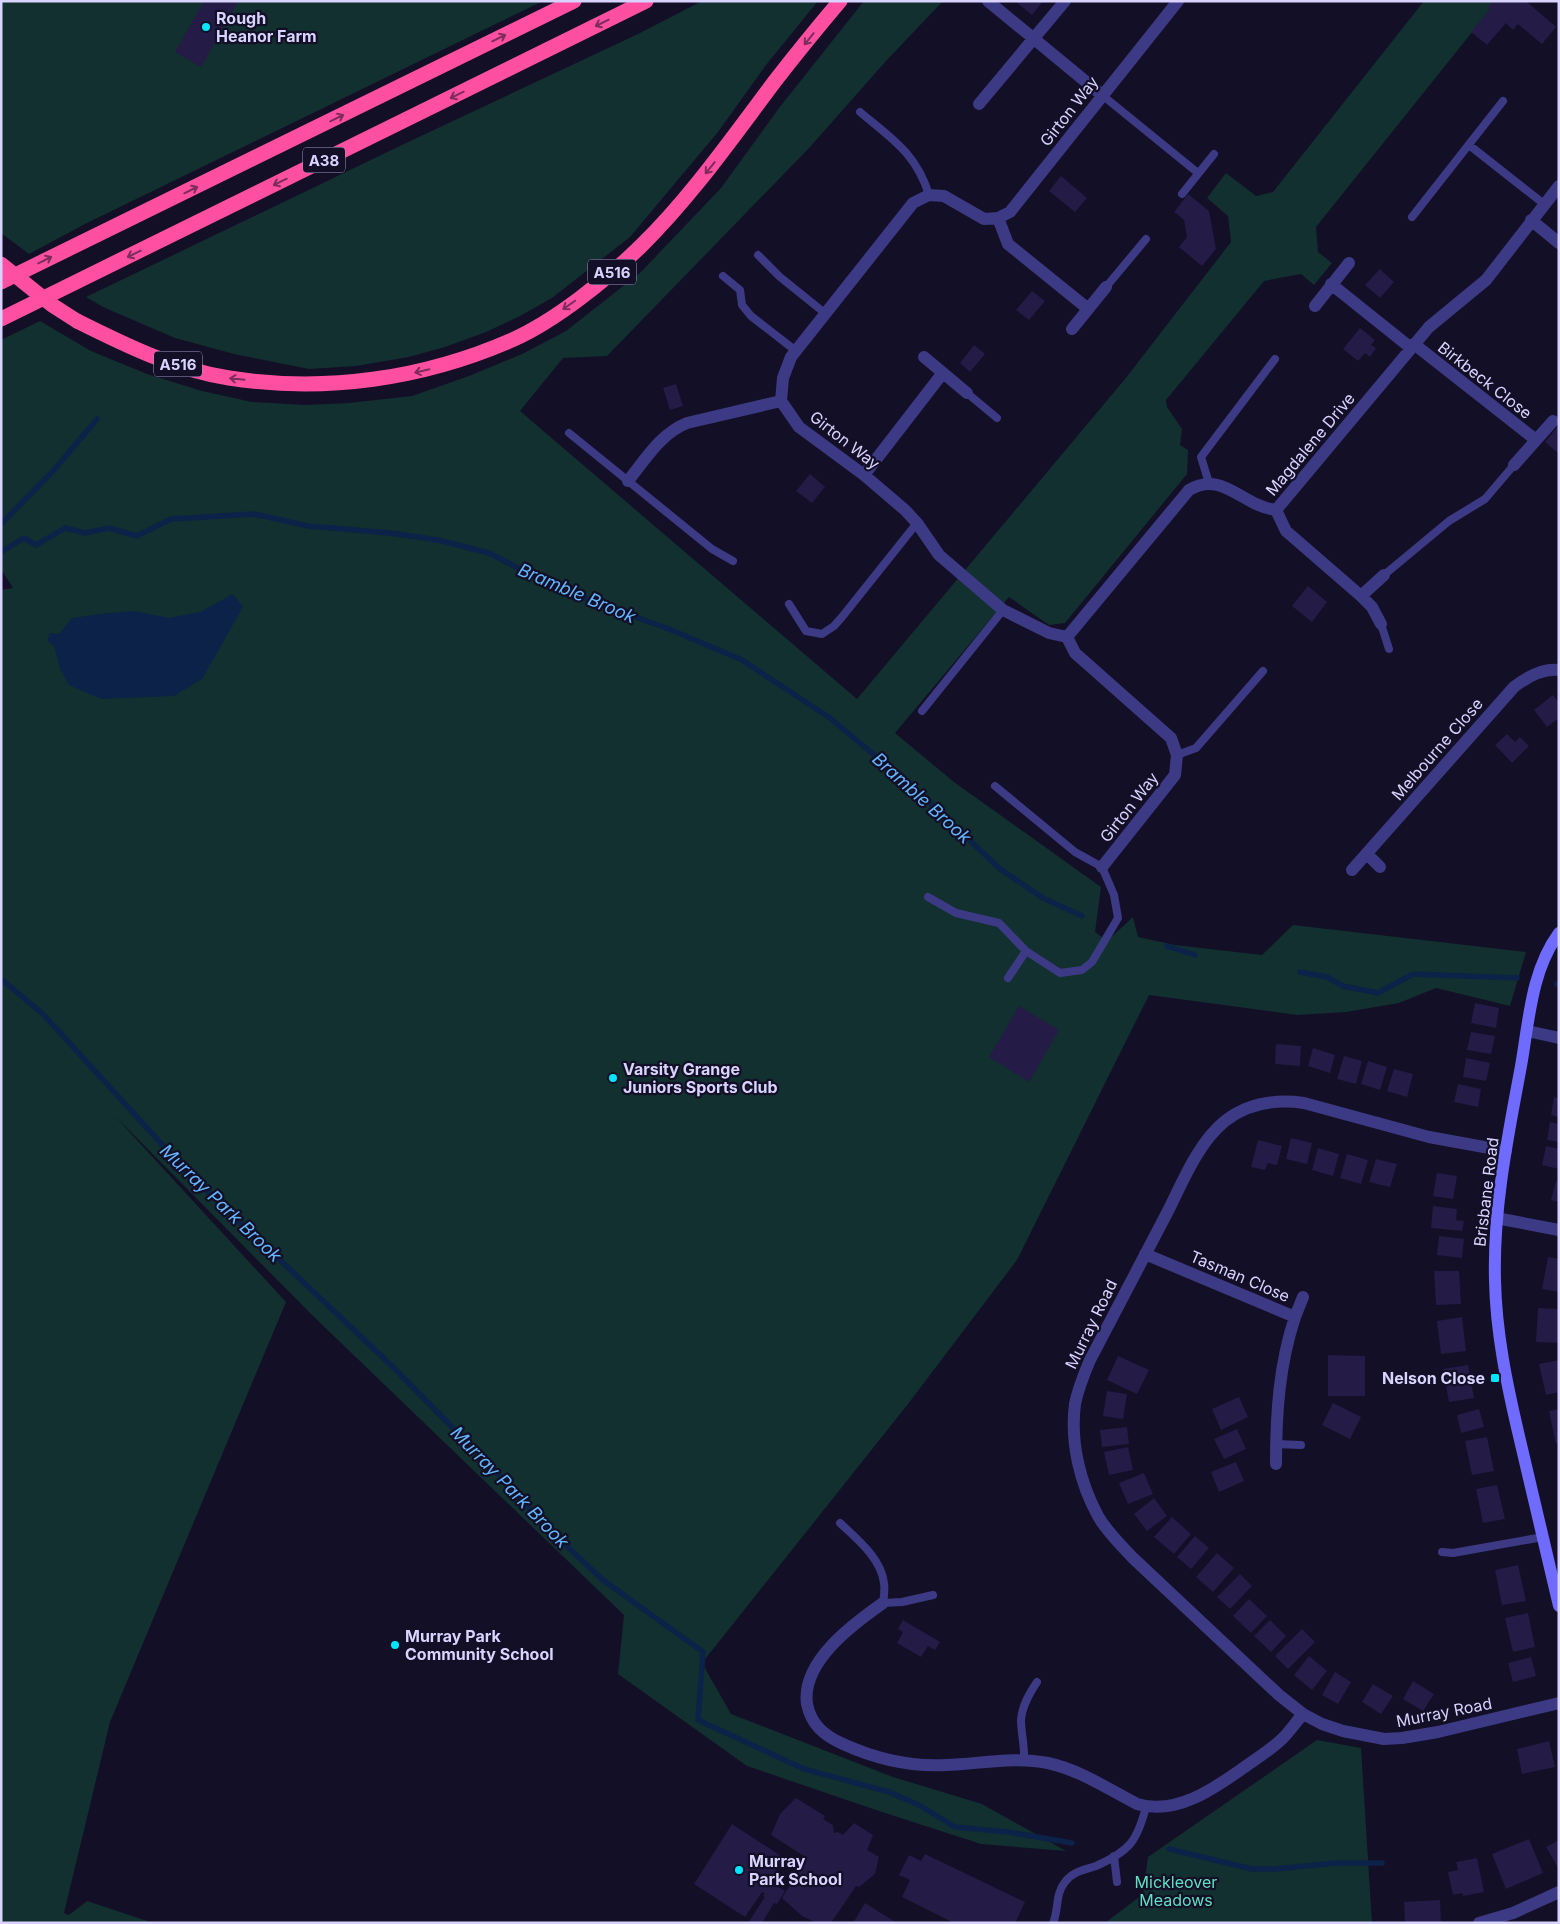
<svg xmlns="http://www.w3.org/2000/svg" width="1560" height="1924" font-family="Inter,sans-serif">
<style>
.green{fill:#12302f}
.water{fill:#0c2248}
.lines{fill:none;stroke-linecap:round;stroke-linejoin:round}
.stream{stroke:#0c2248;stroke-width:5.5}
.building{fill:#241b47}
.lane{stroke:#3d3a85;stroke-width:8}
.street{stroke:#3d3a85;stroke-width:12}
.secondary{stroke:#6f6bff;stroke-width:12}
.highway{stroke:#ff4fa3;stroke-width:15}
.highway-bridge{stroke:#ff4fa3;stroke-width:15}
.oneway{stroke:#7d2c5e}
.poi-dot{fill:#00e5ff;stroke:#130f26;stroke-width:2}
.labels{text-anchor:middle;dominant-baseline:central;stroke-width:4.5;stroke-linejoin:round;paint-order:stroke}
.shield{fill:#130f26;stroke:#9e99be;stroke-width:1}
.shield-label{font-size:15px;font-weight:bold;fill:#d9d4ff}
.poi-label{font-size:16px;font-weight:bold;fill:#d9d4ff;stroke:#130f26;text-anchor:start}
.street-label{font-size:16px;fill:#d9d4ff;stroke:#130f26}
.park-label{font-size:16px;fill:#5fe0c0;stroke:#130f26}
.water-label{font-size:18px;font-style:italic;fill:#62b6ff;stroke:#130f26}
</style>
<rect width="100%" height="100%" fill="#130f26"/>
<path class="green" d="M1 1H543L85 224 29 254 1 233Z
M702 1H818L766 65 718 132 630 237 552 298 520 316 486 332 445 347 409 357 356 366 309 369 234 354 175 338 105 308 86 297 406 143 638 34Z
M864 1H943L886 61 810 147 607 356 563 358 520 411 857 699 1125 379 1231 242 1228 216 1207 198 1226 173 1256 196 1273 192 1424 1H1497L1316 227 1318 252 1332 263 1314 285 1301 274 1264 281 1166 400 1167 407 1182 429 1180 445 1188 450 1187 474 1065 623 1049 625 1009 597 895 733 954 782 1101 887 1095 932 1107 941 1133 917 1138 937 1175 945 1262 955 1293 925 1526 952 1510 1006 1436 988 1399 1003 1346 1012 1297 1015 1149 995 1017 1260 908 1404 702 1663 731 1714 893 1777 982 1804 1066 1851 981 1844 879 1811 747 1766 618 1674 624 1615 312 1315 114 1115 286 1302 110 1722 64 1913 69 1915 87 1901 153 1923H1V590L13 588 1 569V340L40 321 91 351 147 374 202 391 252 402 305 405 349 403 412 396 469 376 522 354 566 331 641 272 721 188 779 108Z
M1317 1740 1361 1748 1372 1923H1105L1143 1894 1148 1857Z"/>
<path class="water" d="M233 594 243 607 202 679 174 696 101 699 69 685 60 669 54 646 47 641 50 633 59 634 72 618 108 613 134 611 169 618 200 612Z"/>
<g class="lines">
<path class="stream" d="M1 524 54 470 97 419
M1 552 24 538 36 545 65 528 85 533 109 528 137 536 171 519 254 514 308 526 390 533 438 540 489 553 545 582 607 607 669 629 742 660 830 718 922 795 1000 869 1043 898 1082 916
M1167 946 1195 955
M1300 972 1327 977 1343 986 1378 993 1413 974 1517 978
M1 979 43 1014 189 1174 394 1368 506 1482 546 1527 603 1580 703 1652 698 1720 804 1769 889 1792 919 1805 955 1827 1008 1832 1072 1843
M1557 984 1559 985
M1169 1849 1252 1869H1275L1335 1863H1382"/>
</g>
<path class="building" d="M204 1H238L201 67 175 52Z
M1015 1H1043L1032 15Z
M1493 1H1526L1556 27 1542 44 1518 24 1513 30 1506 23 1487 45 1471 32 1490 9 1488 7Z
M1061 176 1087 198 1075 212 1049 191Z
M1188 194 1209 211 1216 249 1202 266 1179 247 1187 237 1184 220 1174 212Z
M1380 269 1394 282 1380 298 1365 285Z
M1032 291 1045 301 1029 320 1016 310Z
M1360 328 1375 340 1371 345 1376 348 1370 357 1365 353 1358 361 1343 349Z
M974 345 985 354 970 372 960 363Z
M676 384 683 406 670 410 663 388Z
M1559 425V452L1558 453 1545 442Z
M810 474 825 487 812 503 796 491Z
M1308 586 1327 602 1312 622 1292 606Z
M1553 695 1559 702V718L1547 727 1534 710Z
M1507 734 1515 742 1520 737 1529 746 1512 763 1495 745Z
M1475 1003 1499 1008 1496 1028 1471 1023Z
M1019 1006 1059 1030 1029 1082 989 1057Z
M1471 1032 1495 1036 1491 1054 1467 1050Z
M1276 1044 1301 1046 1300 1066 1275 1064Z
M1313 1048 1335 1055 1330 1073 1308 1066Z
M1344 1056 1362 1061 1356 1084 1337 1079Z
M1466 1058 1490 1063 1486 1081 1463 1077Z
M1368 1061 1387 1067 1380 1090 1361 1084Z
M1394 1069 1413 1074 1407 1097 1387 1091Z
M1458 1084 1481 1089 1478 1107 1454 1102Z
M1554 1097 1559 1098V1117L1551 1115Z
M1550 1122 1559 1124V1142L1547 1140Z
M1291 1138 1312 1143 1307 1164 1286 1159Z
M1258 1140 1282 1146 1277 1165 1268 1163 1265 1170 1251 1167Z
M1546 1146 1559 1149V1169L1542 1165Z
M1318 1148 1339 1154 1333 1176 1312 1170Z
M1347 1154 1368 1160 1361 1184 1340 1178Z
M1376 1159 1397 1164 1390 1187 1369 1182Z
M1437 1173 1457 1176 1453 1199 1433 1196Z
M1556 1181 1559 1182V1202L1551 1200Z
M1433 1206 1457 1209 1456 1220 1464 1221 1462 1231 1431 1228Z
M1439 1236 1464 1239 1462 1258 1437 1255Z
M1548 1257 1559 1259V1292L1542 1289Z
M1434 1271H1459L1461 1304 1436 1305Z
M1538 1308 1559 1309V1343L1536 1342Z
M1462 1317 1466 1351 1441 1354 1437 1321Z
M1328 1355 1365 1356V1396H1328Z
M1118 1356 1149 1370 1137 1394 1107 1380Z
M1559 1360V1392L1546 1395 1539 1364Z
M1468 1365 1474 1398 1449 1402 1443 1369Z
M1107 1391 1127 1394 1123 1419 1103 1416Z
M1239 1397 1248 1417 1221 1430 1212 1409Z
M1333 1403 1361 1417 1350 1439 1322 1425Z
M1479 1409 1484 1427 1461 1433 1457 1415Z
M1559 1409V1443L1556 1444 1549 1411Z
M1127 1427 1129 1444 1102 1447 1100 1430Z
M1237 1429 1246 1449 1224 1459 1214 1439Z
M1487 1437 1494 1471 1472 1475 1465 1441Z
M1128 1447 1133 1470 1109 1475 1104 1452Z
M1236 1462 1244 1481 1219 1492 1211 1472Z
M1144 1473 1153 1494 1128 1504 1119 1483Z
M1497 1485 1505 1519 1483 1523 1476 1489Z
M1154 1498 1167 1516 1147 1531 1134 1514Z
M1172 1517 1191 1534 1174 1554 1154 1537Z
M1195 1536 1209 1548 1191 1569 1177 1557Z
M1217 1553 1234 1568 1213 1592 1196 1577Z
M1518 1565 1526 1601 1502 1605 1495 1570Z
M1240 1574 1252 1586 1230 1609 1217 1597Z
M1249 1599 1267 1616 1251 1633 1233 1616Z
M1528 1613 1535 1647 1513 1652 1505 1618Z
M903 1620 940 1642 935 1650 928 1646 921 1657 897 1643 903 1632 898 1629Z
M1270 1620 1286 1636 1271 1652 1254 1636Z
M1302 1629 1315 1642 1288 1669 1275 1656Z
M1309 1656 1327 1671 1312 1690 1294 1675Z
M1531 1657 1536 1676 1513 1682 1508 1663Z
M1335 1672 1351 1682 1338 1704 1322 1695Z
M1413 1681 1434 1694 1423 1711 1403 1699Z
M1373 1684 1393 1696 1381 1714 1362 1702Z
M1549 1741 1555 1767 1522 1774 1517 1749Z
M796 1798 825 1816 823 1819 833 1825 834 1833 838 1832 843 1835 854 1823 873 1835 867 1850 879 1857 875 1874 859 1887 856 1886 831 1923H817L802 1916 782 1898 807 1858 771 1835 780 1814Z
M732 1824 784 1858 768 1883 771 1885 772 1883 785 1891 777 1904 774 1903 762 1923H748L765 1897 763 1896 765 1893 762 1892 745 1917 694 1884Z
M1529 1839 1543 1873 1506 1889 1492 1854Z
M1559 1840V1865L1557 1866 1546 1847Z
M925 1854 1025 1902 1015 1923H954L902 1897 910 1880 899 1875 909 1855 921 1861Z
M1477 1858 1484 1892 1463 1896 1462 1893 1453 1895 1448 1872 1458 1870 1456 1862Z
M1440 1900 1441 1922 1405 1923 1404 1902Z
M865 1903 897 1923H853Z"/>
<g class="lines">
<path class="lane" d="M1102 95 1198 173
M860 112C892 139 916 153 929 195
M1469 145 1544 204
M1182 194 1214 154
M1412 217 1503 101
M758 255 780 277 826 314
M723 276 740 290 742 305 751 316 796 351
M1106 287 1146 239
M967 393 997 418
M569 433 712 549 733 561
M1209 483 1201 457 1275 359
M1384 575 1449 521 1485 499 1514 465
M789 604 806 631 822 634 834 626 842 617 917 523
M1381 624 1389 649
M922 711 1003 610
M1177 755 1196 748 1263 671
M928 897 956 913 999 923 1026 951 1060 973 1082 970 1092 962 1118 918 1114 895 1102 867 1075 852 995 786
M1008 978 1026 951
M1276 1444 1301 1445
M840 1523C857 1539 881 1558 884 1583 885 1590 884 1597 883 1603L902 1602 933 1595
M1442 1552 1453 1553 1543 1537
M1024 1761C1025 1747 1021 1733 1021 1720 1022 1706 1029 1694 1037 1682
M1114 1856 1117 1882
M1053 1923C1059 1909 1055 1894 1065 1882 1073 1871 1085 1870 1096 1866 1130 1851 1137 1841 1146 1807"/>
<path class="street" d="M988 1 1102 95
M979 104 1065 1
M998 218 1008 244 1087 308
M1531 220 1559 243
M1331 284 1411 348
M1315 306 1349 263
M1072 329 1106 287
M1414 344 1536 440
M924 357 967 393
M1514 465 1553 421
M864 475 942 374
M628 481C645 460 661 433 687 423L781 401
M1276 510 1286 531 1361 596 1372 607 1381 624
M1361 596 1384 575
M1067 637 1189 490C1223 470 1242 506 1276 510L1429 327 1486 280 1559 186
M1367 854 1380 867
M1102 867 1175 775 1177 755 1171 738 1075 653 1067 637 1049 633 1003 610 939 555 917 523 905 510 864 475 799 427 781 401 783 378 791 357 913 203 929 195 944 196 984 219 998 218 1010 212 1178 1
M1352 870 1514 687C1527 677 1542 668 1559 670
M1527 1031 1559 1038
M1506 1151 1429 1137 1304 1103C1275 1099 1248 1103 1225 1121 1198 1143 1183 1181 1168 1211 1142 1260 1116 1310 1090 1360 1084 1374 1078 1389 1075 1404 1070 1442 1080 1483 1098 1516 1107 1532 1121 1545 1133 1558L1279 1695 1303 1714 1322 1724 1343 1731 1384 1739 1402 1738 1438 1732 1559 1703
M1496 1218 1559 1230
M1145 1254 1295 1317C1279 1365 1276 1414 1276 1464
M1295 1317 1303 1297
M883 1603C853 1624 801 1662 807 1704 811 1725 825 1736 843 1744 876 1759 910 1767 946 1765 980 1764 1014 1756 1048 1763 1080 1770 1108 1789 1137 1804 1177 1816 1215 1788 1246 1766 1259 1757 1272 1749 1283 1738 1290 1731 1296 1722 1303 1714
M1479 1923 1513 1913 1559 1892"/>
<path class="secondary" d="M1559 933C1531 971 1529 1021 1521 1066 1508 1136 1493 1208 1495 1280 1496 1333 1507 1385 1519 1436 1532 1493 1546 1549 1559 1606"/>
<path class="highway" d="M1 282 574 1
M1 319 646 1
M77 321C125 345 176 370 229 378 325 393 423 379 512 340 555 321 606 280 640 247 691 197 732 138 775 81 796 54 818 27 840 1"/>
<path class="highway-bridge" d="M1 264 52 305 77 321"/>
</g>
<defs><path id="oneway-shaft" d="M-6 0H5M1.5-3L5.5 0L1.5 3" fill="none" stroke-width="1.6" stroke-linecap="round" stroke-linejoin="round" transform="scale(1.25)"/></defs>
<g class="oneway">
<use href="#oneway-shaft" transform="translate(602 23) rotate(154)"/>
<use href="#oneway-shaft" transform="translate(499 38) rotate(-26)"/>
<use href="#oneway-shaft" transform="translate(809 39) rotate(129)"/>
<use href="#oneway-shaft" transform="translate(457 95) rotate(154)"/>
<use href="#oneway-shaft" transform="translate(337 118) rotate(-26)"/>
<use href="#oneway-shaft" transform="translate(710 168) rotate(129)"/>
<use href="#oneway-shaft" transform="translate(280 182) rotate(154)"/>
<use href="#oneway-shaft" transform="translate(191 190) rotate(-26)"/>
<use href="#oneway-shaft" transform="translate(134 254) rotate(154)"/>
<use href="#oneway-shaft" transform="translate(45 260) rotate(-26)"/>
<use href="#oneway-shaft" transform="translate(569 305) rotate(145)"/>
<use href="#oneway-shaft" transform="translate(422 371) rotate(167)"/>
<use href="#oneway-shaft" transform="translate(237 379) rotate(-174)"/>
</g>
<g class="poi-dot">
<circle cx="206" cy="27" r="5"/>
<circle cx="613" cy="1078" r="5"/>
<rect x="1490" y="1373" width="10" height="10" rx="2.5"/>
<circle cx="395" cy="1645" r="5"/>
<circle cx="739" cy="1870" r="5"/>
</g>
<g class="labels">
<g class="shield">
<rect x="303" y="147.5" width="42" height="25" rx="4"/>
<rect x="588" y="259.5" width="48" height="25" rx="4"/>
<rect x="154" y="351.5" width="48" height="25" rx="4"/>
</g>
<g class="shield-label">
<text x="324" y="160">A38</text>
<text x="612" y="272">A516</text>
<text x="178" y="364">A516</text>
</g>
<g class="poi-label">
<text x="216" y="18">Rough<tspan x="216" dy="18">Heanor Farm</tspan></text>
<text x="623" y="1069">Varsity Grange<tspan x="623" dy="18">Juniors Sports Club</tspan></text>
<text x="1485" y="1378" text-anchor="end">Nelson Close</text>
<text x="405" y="1636">Murray Park<tspan x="405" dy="18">Community School</tspan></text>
<text x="749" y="1861">Murray<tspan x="749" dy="18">Park School</tspan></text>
</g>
<g class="street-label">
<text transform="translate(1069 111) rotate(-52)">Girton Way</text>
<text transform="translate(1485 380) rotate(38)">Birkbeck Close</text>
<text transform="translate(845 440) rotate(38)">Girton Way</text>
<text transform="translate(1310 444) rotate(-50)">Magdalene Drive</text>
<text transform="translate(1437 749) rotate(-49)">Melbourne Close</text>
<text transform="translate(1129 807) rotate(-52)">Girton Way</text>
<text transform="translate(1486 1192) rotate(-83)">Brisbane Road</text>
<text transform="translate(1240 1276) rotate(23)">Tasman Close</text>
<text transform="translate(1091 1324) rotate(-64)">Murray Road</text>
<text transform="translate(1444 1712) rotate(-11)">Murray Road</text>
</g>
<g class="park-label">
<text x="1176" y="1882">Mickleover<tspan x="1176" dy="18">Meadows</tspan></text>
</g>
<g class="water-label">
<text transform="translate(577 593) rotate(23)">Bramble Brook</text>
<text transform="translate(922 798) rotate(42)">Bramble Brook</text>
<text transform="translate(221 1203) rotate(44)">Murray Park Brook</text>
<text transform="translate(510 1487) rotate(46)">Murray Park Brook</text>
</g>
</g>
<rect width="1560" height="1924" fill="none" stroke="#d9d4ff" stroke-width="5"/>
</svg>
